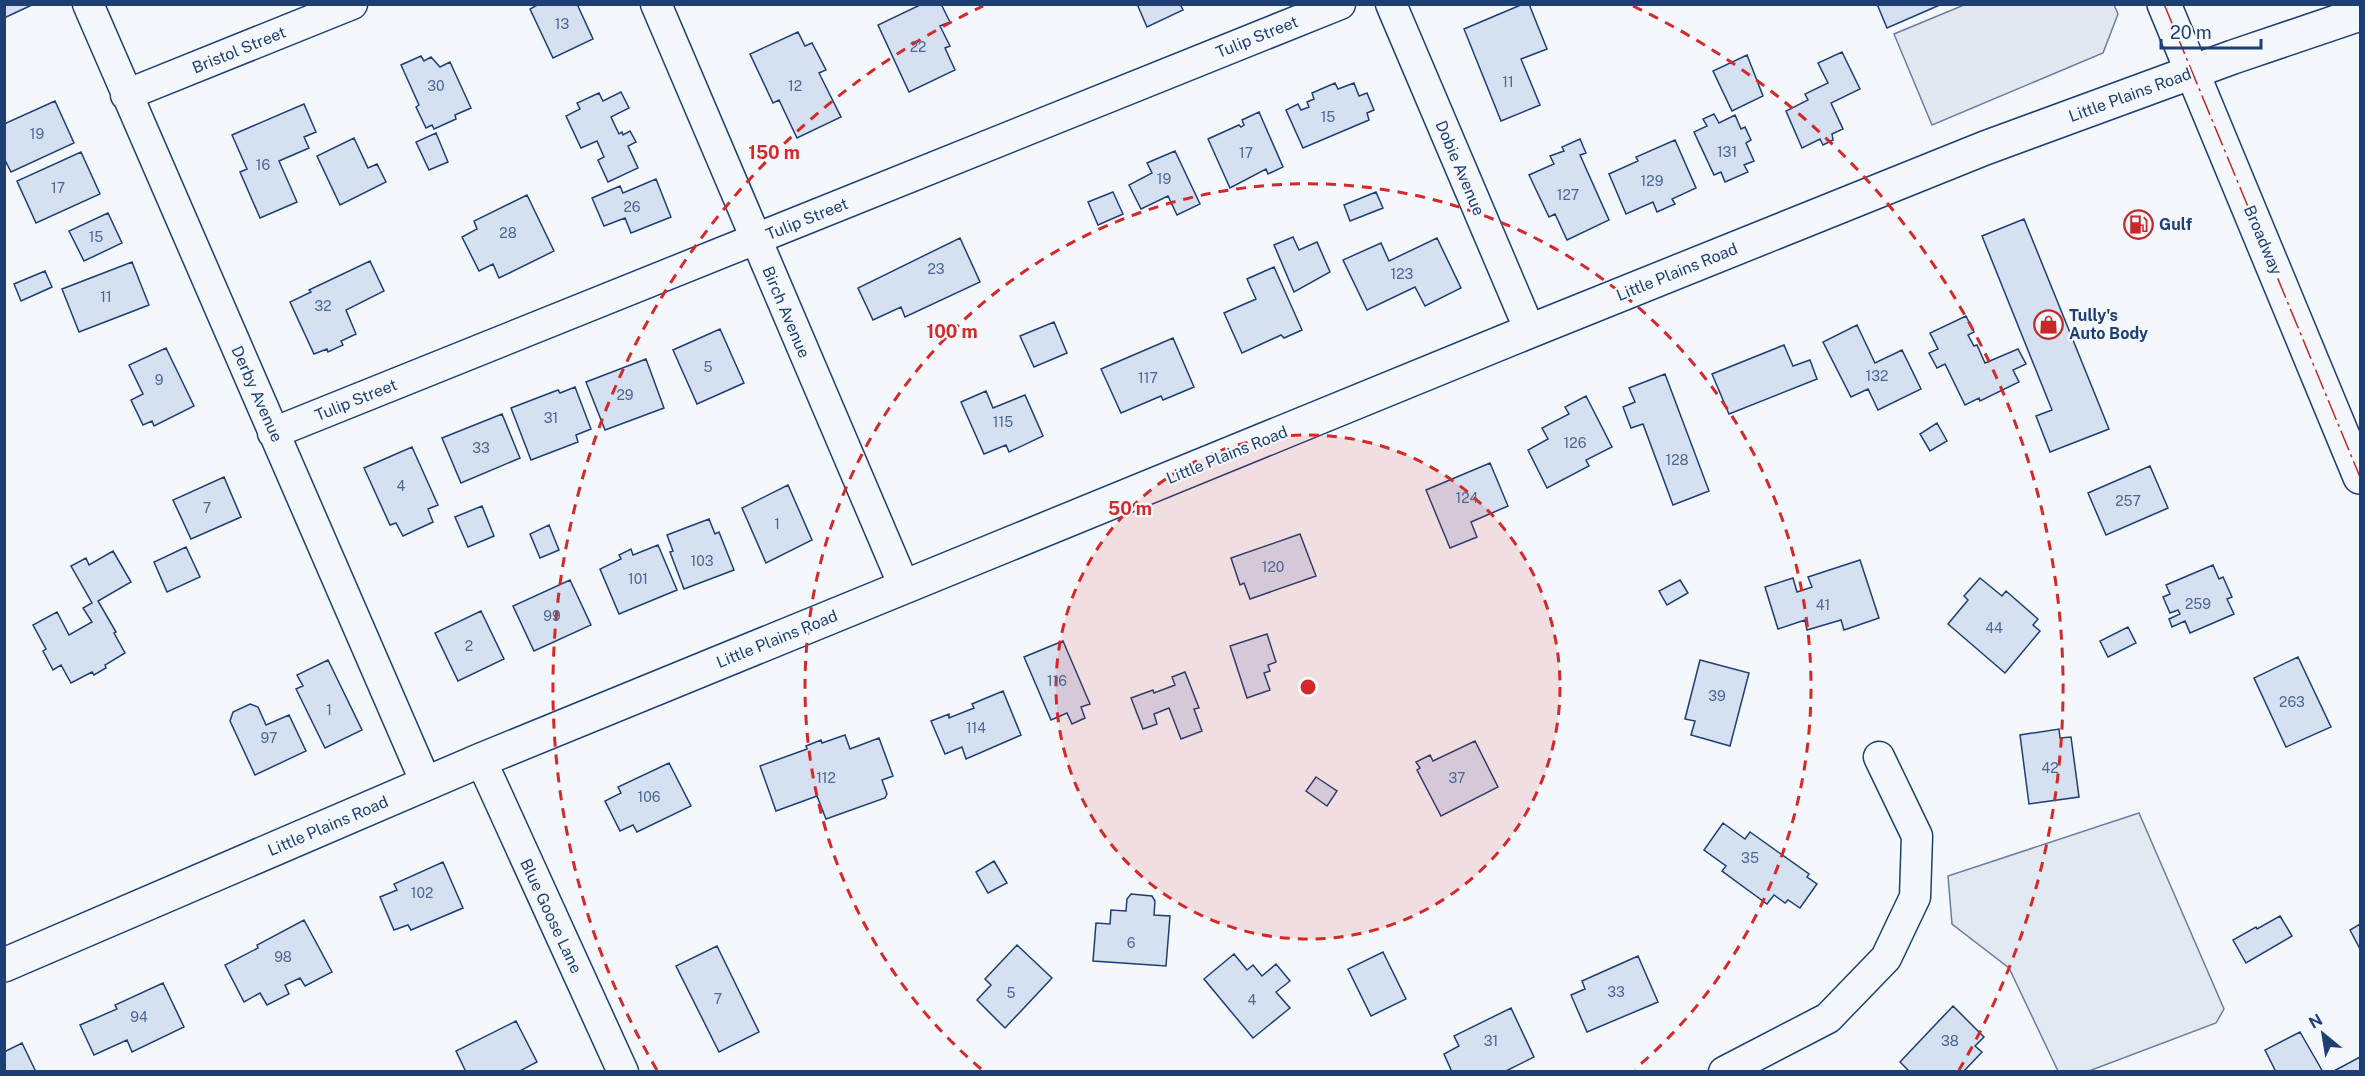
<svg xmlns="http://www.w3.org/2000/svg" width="2365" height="1076" font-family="'Public Sans',sans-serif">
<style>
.green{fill:#e3e9f0;stroke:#687fa3;stroke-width:1.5}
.parking{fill:#e3e8f0;stroke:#687fa3;stroke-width:1.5}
.building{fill:#d5e0f0;stroke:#1d3f73;stroke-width:1.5}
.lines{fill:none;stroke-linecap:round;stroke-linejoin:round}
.minor-casing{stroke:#1d3f73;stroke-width:33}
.tertiary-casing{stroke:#1d3f73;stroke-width:36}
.secondary-casing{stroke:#1d3f73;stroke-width:36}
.minor{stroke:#f4f7fb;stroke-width:30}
.tertiary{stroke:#f4f7fb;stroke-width:33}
.secondary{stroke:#f4f7fb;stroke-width:33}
.power{stroke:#c62828;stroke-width:1.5;stroke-dasharray:21 4.5 3 4.5;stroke-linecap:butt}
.ring{fill:none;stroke:#d62828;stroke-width:3;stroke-dasharray:10 8}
.labels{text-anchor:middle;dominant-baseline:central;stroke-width:4.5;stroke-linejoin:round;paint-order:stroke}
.number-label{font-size:14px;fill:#4b6792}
.street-label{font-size:16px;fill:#1d3f73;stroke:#f4f7fb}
.poi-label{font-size:16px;font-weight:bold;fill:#1d3f73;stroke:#f4f7fb;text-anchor:start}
.centre{fill:#d62828;stroke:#f4f7fb;stroke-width:3}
.ring-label{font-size:18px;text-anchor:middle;font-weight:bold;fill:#d62828;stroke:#f4f7fb;stroke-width:4.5;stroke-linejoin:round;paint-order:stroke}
</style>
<rect width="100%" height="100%" fill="#f4f7fb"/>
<path class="green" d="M2139 813 2224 1009 2216 1023 2089 1071H2058L2009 968 1952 924 1948 876Z"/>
<path class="parking" d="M1964 5H2114L2118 14 2103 53 1932 125 1894 34Z"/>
<path class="building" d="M4 4H34L4 18Z
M539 4H577L593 39 553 58 530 9Z
M922 4H941L950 22 940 26 950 46 945 48 955 70 909 92 878 25Z
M1137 4H1180L1183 10 1147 27Z
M1523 4H1529L1547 49 1521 59 1540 105 1501 121 1464 29Z
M1877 4H1942L1887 28Z
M798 32 805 46 812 43 826 70 819 73 841 117 797 138 779 100 773 103 750 54Z
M1842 52 1860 89 1831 103 1843 129 1832 134 1833 140 1823 145 1820 139 1802 148 1786 111 1808 100 1805 94 1828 83 1818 63Z
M1747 55 1763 96 1732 111 1713 71Z
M421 56 424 61 431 57 440 67 450 62 471 108 455 115 456 119 434 129 432 125 426 128 416 107 419 105 401 65Z
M1335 83 1338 89 1354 83 1359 96 1367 93 1374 110 1367 113 1369 120 1303 148 1286 110 1298 104 1301 110 1309 107 1307 102 1314 99 1312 93Z
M621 92 629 108 611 117 619 134 622 132 623 135 630 131 636 142 628 146 638 168 608 182 598 160 604 157 597 141 581 148 566 116 580 109 577 103 599 93 603 101Z
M55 101 74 143 11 172 4 158V124Z
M304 104 316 132 304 137 309 148 279 161 297 202 260 218 240 172 247 169 232 135Z
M1259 112 1283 167 1268 174 1266 169 1230 188 1208 139 1239 125 1241 127 1244 125 1242 120Z
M1714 114 1719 123 1735 115 1741 129 1745 127 1751 140 1746 143 1754 161 1744 165 1748 172 1725 182 1721 172 1714 175 1694 132 1707 126 1703 119Z
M436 133 448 162 429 170 416 142Z
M354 138 368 168 377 164 386 182 340 205 317 156Z
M1580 139 1586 153 1580 155 1609 220 1567 240 1555 214 1549 217 1529 175 1554 164 1550 156 1564 151 1562 147Z
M1675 140 1696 188 1672 199 1675 204 1657 212 1653 202 1626 214 1609 174 1638 161 1636 157Z
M1175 151 1200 204 1177 215 1168 196 1141 209 1129 185 1152 173 1147 163Z
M81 152 100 194 36 223 17 181Z
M656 179 671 217 631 233 625 218 604 226 592 198 620 186 623 193Z
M1113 192 1123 214 1098 225 1088 202Z
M1376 192 1383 208 1350 221 1344 205Z
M527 195 554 251 499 278 493 264 479 271 462 237 477 229 474 221Z
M108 213 122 243 84 261 69 231Z
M2024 219 2109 429 2050 452 2036 416 2052 410 1982 236Z
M1293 237 1299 250 1317 242 1330 272 1294 292 1274 245Z
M960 238 980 282 905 317 901 307 873 320 858 288Z
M1437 238 1461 288 1425 306 1415 287 1367 310 1343 260 1381 243 1389 261Z
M370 261 384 291 346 310 356 334 341 341 343 345 328 352 327 349 314 354 290 302 311 292 309 290Z
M132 262 149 305 79 332 62 289Z
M1274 267 1302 330 1284 338 1281 335 1242 353 1224 313 1256 299 1247 279Z
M45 271 52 287 21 301 14 284Z
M1966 316 1974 332 1968 335 1974 346 1977 345 1985 363 2018 349 2026 364 2013 370 2019 382 1980 401 1979 398 1965 405 1945 364 1937 368 1929 353 1938 349 1930 333Z
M1054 322 1067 353 1034 367 1020 336Z
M1857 325 1875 363 1902 350 1921 389 1878 410 1868 389 1851 397 1823 342Z
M720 329 744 383 697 404 673 350Z
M1173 338 1194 387 1163 400 1161 396 1121 413 1101 369Z
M1784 345 1793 366 1810 360 1817 379 1729 414 1712 374Z
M166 348 194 406 154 426 152 421 143 425 131 400 143 394 129 365Z
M646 359 664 408 605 430 586 382Z
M1665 374 1709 491 1673 505 1643 424 1631 428 1623 407 1635 402 1629 388Z
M575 387 591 429 576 435 578 442 531 460 511 408 558 390 560 393Z
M986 391 993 408 1025 395 1043 436 1009 452 1006 445 984 454 961 402Z
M1586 396 1612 447 1586 460 1589 466 1547 488 1528 450 1548 439 1542 428 1569 414 1565 407Z
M502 414 520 458 461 483 442 438Z
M1937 423 1947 441 1930 451 1920 434Z
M412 447 438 505 428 509 433 522 403 536 396 523 390 525 364 468Z
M1490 463 1508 506 1471 522 1477 537 1450 548 1426 490Z
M2150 466 2168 508 2106 535 2088 493Z
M224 477 241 517 191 539 173 500Z
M788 485 812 540 766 563 742 508Z
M482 506 494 536 468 547 455 517Z
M709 519 715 534 719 532 734 570 684 589 670 552 673 551 667 535Z
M549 525 559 550 540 558 530 534Z
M1300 534 1316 576 1250 599 1244 583 1240 585 1231 558Z
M658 545 677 590 619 614 600 569 621 559 619 555 631 549 633 555Z
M186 547 200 577 167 592 154 562Z
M113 551 131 582 98 601 116 632 114 633 125 653 105 665 106 668 94 675 92 672 71 683 61 665 53 670 43 651 46 649 33 625 57 612 69 635 92 622 83 608 92 603 71 566 86 558 89 565Z
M1860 560 1879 618 1844 630 1841 620 1807 630 1805 620 1778 629 1765 587 1793 578 1797 592 1812 587 1808 577Z
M2213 565 2219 579 2223 577 2232 597 2227 599 2234 614 2190 633 2185 621 2172 627 2169 619 2180 614 2178 610 2170 613 2163 597 2170 594 2166 585Z
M1980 578 2002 596 2006 591 2038 619 2033 625 2040 631 2005 673 1948 624 1968 600 1964 596Z
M570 580 591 625 534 651 513 606Z
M1680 580 1688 593 1667 605 1659 591Z
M481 611 504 659 458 681 435 633Z
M2128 627 2136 643 2108 657 2100 641Z
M1267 634 1276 662 1268 665 1270 671 1264 673 1270 690 1247 698 1230 646Z
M1063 641 1090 704 1081 707 1085 718 1072 724 1067 713 1051 720 1024 657Z
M2298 657 2331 727 2286 747 2254 678Z
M328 660 362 730 325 748 296 689 303 686 297 675Z
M1700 660 1749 673 1730 746 1691 735 1695 721 1685 719Z
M1185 672 1199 708 1194 709 1202 731 1181 739 1169 708 1154 714 1157 724 1143 729 1131 698 1153 690 1154 693 1175 685 1172 677Z
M1003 691 1021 735 966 759 962 747 945 754 931 721 949 714V718L974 708 972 704Z
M250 704 258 707 266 725 289 715 306 751 255 775 230 721 233 712Z
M2059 729 2060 738 2071 737 2079 797 2029 804 2020 735Z
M845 735 850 749 879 738 893 776 882 780 887 794 885 798 826 819 817 796 776 811 760 766 807 749 806 746 821 740 822 743Z
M1475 741 1498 787 1441 816 1417 770 1420 768 1416 762 1430 755 1433 761Z
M669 763 691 806 637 832 633 825 620 831 605 801 621 793 618 787Z
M1316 777 1337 791 1327 806 1306 791Z
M1723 823 1745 839 1750 832 1809 874 1807 877 1817 884 1800 908 1788 900 1785 903 1774 895 1767 904 1722 871 1726 866 1704 850Z
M994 861 1007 883 988 893 976 872Z
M443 862 463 908 411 930 408 925 394 930 380 897 397 890 394 884Z
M1131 894 1152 896 1155 901 1154 915 1170 916 1166 966 1093 961 1096 923 1110 924 1111 910 1126 911 1127 899Z
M2280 916 2292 936 2246 963 2233 940 2256 927 2257 929Z
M304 920 332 972 305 986 300 978 285 985 289 994 267 1005 260 993 244 1002 225 965 258 948 257 945Z
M2360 924V949L2350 930Z
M1017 945 1052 978 1005 1028 977 1000 991 985 985 979Z
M717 946 759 1032 719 1052 676 966Z
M1383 952 1406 999 1371 1016 1348 969Z
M1234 954 1247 970 1253 965 1262 976 1276 964 1290 981 1276 992 1290 1008 1253 1038 1204 979Z
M1638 956 1658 1002 1587 1032 1571 995 1585 989 1582 981Z
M163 983 184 1027 132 1052 127 1040 94 1055 80 1025 117 1009 115 1005Z
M1953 1006 1984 1037 1975 1046 1982 1052 1963 1072H1910L1900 1062Z
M1511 1008 1534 1057 1504 1072H1452L1444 1054 1459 1046 1454 1036Z
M516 1021 537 1062 518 1072H466L456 1051Z
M2300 1032 2323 1072H2276L2265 1050Z
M22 1043 36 1072H4V1052Z
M2360 1057V1072H2332Z"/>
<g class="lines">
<defs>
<path id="minor" d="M88 4 426 783
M656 4 904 586
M1391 4 1530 331
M126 95 352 4
M273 433 1340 4
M481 760 623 1072
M1724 1072 1828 1018 1886 958 1915 897 1917 836 1879 757"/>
<path id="tertiary" d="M4 965 481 760 1530 331 1985 148 2233 57 2360 14"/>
<path id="secondary" d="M2164 4 2360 477"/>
</defs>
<use href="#minor" class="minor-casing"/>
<use href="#tertiary" class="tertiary-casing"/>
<use href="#secondary" class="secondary-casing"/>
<use href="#minor" class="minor"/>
<use href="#tertiary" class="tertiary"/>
<use href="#secondary" class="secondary"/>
<path class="power" d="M2164 4 2360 477"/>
</g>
<circle cx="1308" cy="687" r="252" fill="#d62828" fill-opacity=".12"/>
<g class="ring">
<circle cx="1308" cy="687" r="252"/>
<path d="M981 1069A503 503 0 1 1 1635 1069"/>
<path d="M657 1070A755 755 0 0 1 983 6M1633 6A755 755 0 0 1 1959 1070"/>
</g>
<defs>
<symbol id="fuel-ring" viewBox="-11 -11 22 22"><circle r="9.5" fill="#f4f7fb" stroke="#c62828" stroke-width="1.5"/><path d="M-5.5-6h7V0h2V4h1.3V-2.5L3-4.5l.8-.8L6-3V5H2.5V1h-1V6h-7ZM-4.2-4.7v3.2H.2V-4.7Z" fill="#c62828"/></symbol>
<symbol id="shop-ring" viewBox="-11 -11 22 22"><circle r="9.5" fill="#f4f7fb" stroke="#c62828" stroke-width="1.5"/><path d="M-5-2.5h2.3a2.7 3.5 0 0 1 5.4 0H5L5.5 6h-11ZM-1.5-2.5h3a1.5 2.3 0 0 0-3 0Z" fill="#c62828"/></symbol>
</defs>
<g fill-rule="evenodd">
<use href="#fuel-ring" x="2122" y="208" width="33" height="33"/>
<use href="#shop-ring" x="2032" y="308" width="33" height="33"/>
</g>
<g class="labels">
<g class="number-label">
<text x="562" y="24">13</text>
<text x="918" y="47">22</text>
<text x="1508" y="82">11</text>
<text x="436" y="86">30</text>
<text x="795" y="86">12</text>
<text x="1328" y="117">15</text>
<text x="37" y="134">19</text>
<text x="1727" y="152">131</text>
<text x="1246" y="153">17</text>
<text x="263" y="165">16</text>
<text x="1164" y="179">19</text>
<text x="1652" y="181">129</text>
<text x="58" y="188">17</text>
<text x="1568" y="195">127</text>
<text x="632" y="207">26</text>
<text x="508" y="233">28</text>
<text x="96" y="237">15</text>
<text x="936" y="269">23</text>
<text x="1402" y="274">123</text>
<text x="106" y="297">11</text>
<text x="323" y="306">32</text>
<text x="708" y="367">5</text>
<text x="1877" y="376">132</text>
<text x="1148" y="378">117</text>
<text x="159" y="380">9</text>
<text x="625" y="395">29</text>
<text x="551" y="418">31</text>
<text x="1003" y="422">115</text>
<text x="1575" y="443">126</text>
<text x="481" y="448">33</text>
<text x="1677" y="460">128</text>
<text x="401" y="486">4</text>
<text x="1467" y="498">124</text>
<text x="2128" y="501">257</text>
<text x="207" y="508">7</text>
<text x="777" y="524">1</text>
<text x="702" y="561">103</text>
<text x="1273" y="567">120</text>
<text x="638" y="579">101</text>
<text x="2198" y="604">259</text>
<text x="1823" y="605">41</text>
<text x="552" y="616">99</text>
<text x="1994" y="628">44</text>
<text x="469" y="646">2</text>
<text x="1057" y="681">116</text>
<text x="1717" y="696">39</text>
<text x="2292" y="702">263</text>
<text x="329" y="710">1</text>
<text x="976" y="728">114</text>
<text x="269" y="738">97</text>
<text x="2050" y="768">42</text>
<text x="826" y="778">112</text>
<text x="1457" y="778">37</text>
<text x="649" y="797">106</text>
<text x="1750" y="858">35</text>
<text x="422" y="893">102</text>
<text x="1131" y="943">6</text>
<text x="283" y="957">98</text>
<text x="1616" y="992">33</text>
<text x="1011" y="993">5</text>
<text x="718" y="999">7</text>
<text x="1252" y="1000">4</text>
<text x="139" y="1017">94</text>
<text x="1491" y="1041">31</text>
<text x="1950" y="1041">38</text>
</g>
<g class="street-label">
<text transform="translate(1257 37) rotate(-22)">Tulip Street</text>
<text transform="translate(239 50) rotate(-22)">Bristol Street</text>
<text transform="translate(2130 95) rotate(-20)">Little Plains Road</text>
<text transform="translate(1460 168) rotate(67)">Dobie Avenue</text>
<text transform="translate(807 219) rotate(-22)">Tulip Street</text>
<text transform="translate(2263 240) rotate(67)">Broadway</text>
<text transform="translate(1677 272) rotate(-22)">Little Plains Road</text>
<text transform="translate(786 312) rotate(67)">Birch Avenue</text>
<text transform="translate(257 394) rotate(66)">Derby Avenue</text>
<text transform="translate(356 400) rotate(-22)">Tulip Street</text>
<text transform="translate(1227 455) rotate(-22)">Little Plains Road</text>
<text transform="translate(777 639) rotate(-22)">Little Plains Road</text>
<text transform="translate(328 826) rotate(-23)">Little Plains Road</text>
<text transform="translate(551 916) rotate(65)">Blue Goose Lane</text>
</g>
<g class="poi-label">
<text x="2159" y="224">Gulf</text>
<text x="2069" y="315">Tully's<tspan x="2069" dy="18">Auto Body</tspan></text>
</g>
</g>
<circle cx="1308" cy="687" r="9" class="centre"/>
<g class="ring-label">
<text x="774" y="159">150 m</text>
<text x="952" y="338">100 m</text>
<text x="1130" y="515">50 m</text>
</g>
<rect width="2365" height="1076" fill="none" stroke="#1d3f73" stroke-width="12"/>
<g transform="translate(2323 1034) rotate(330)" stroke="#f4f7fb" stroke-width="4.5" paint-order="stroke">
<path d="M0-4.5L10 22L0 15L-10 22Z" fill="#1d3f73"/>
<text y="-9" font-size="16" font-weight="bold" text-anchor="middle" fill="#1d3f73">N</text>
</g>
<path d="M2161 39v9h100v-9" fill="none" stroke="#1d3f73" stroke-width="3"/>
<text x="2170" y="39" font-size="18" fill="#1d3f73" stroke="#f4f7fb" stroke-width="4.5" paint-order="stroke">20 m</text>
</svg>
